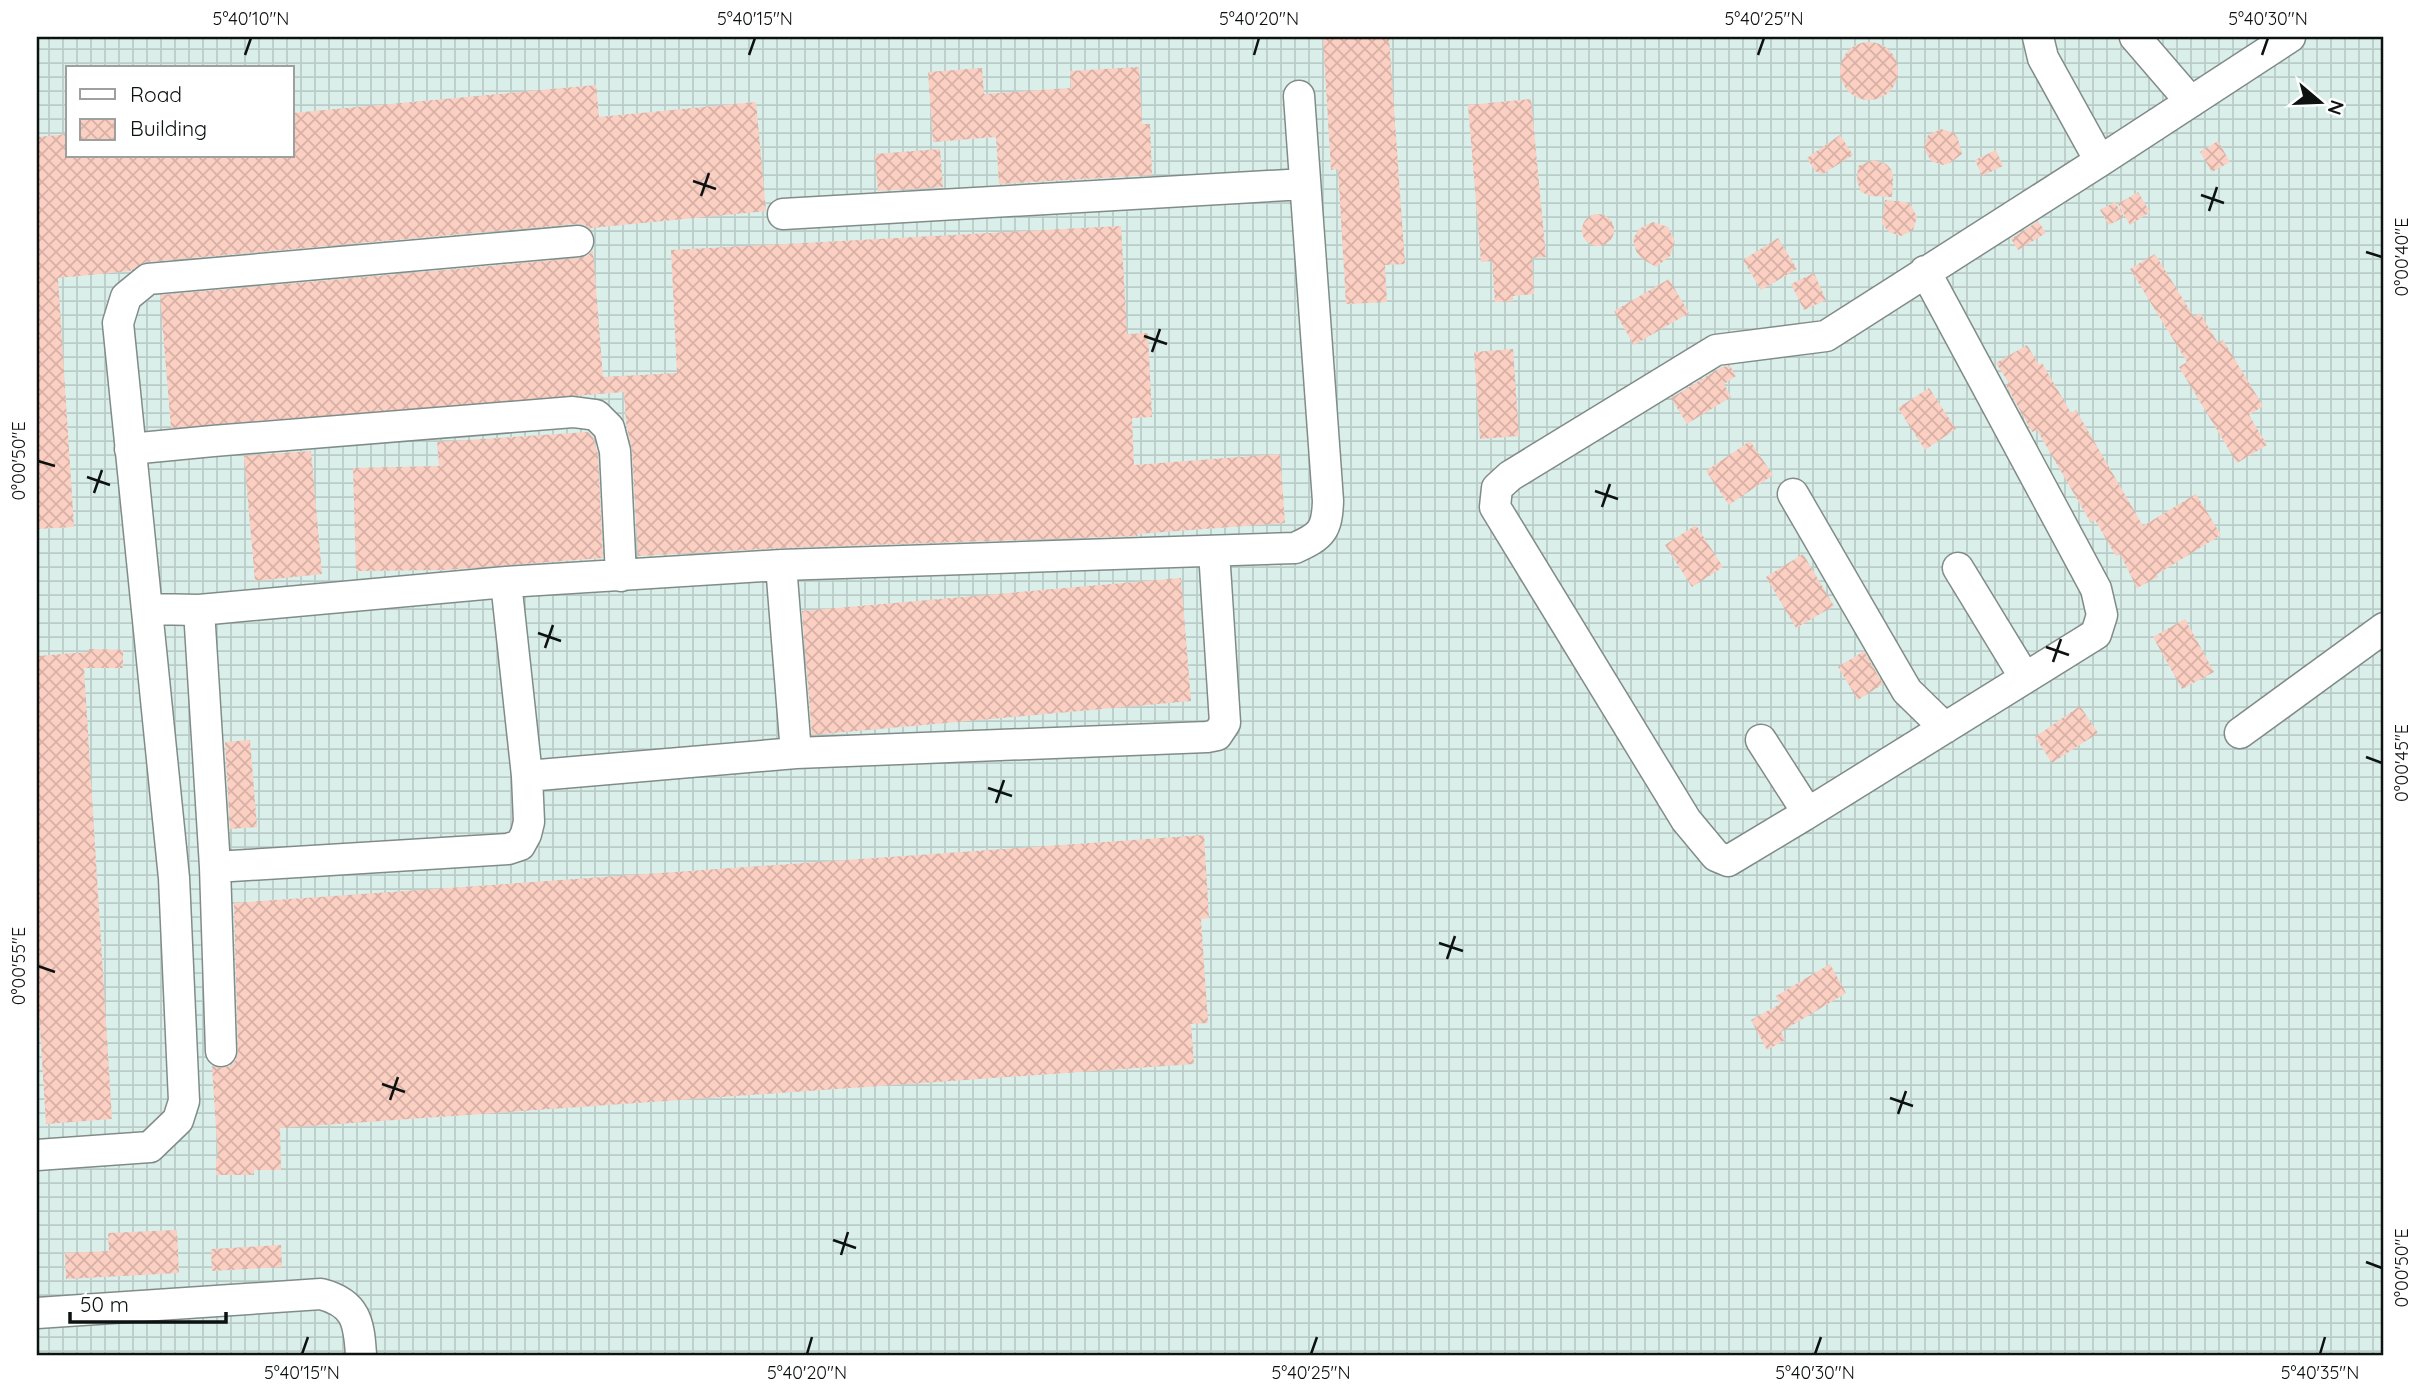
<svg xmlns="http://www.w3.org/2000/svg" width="2421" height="1392" font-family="Quicksand,sans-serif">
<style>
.industrial{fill:url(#industrial-grid);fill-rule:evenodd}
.building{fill:url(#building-cross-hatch)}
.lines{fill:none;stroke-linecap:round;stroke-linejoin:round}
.minor-casing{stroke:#818c89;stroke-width:33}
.minor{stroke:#fff;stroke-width:30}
.ticks{fill:none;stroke:#0d1110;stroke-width:2.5}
.neatline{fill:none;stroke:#0d1110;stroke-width:2.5}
.ticks-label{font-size:18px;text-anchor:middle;fill:#0d1110}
</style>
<defs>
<pattern id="industrial-grid" width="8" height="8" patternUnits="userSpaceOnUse" patternTransform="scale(1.75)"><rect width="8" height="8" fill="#daefe9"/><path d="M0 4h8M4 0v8" fill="none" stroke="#baccc7"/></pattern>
<pattern id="building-cross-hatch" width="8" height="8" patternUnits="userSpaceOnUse" patternTransform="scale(1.75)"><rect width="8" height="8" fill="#fccfc3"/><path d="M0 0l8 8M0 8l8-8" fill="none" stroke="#d7b1a6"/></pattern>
</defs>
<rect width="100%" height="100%" fill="#ecf8f4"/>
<path class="industrial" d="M37 37H2384V1355H37ZM68 68H292V156H68Z"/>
<path class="building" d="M1323 37H1389L1405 264 1385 265 1387 302 1346 304 1338 169 1331 170Z
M1840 71a29 29 0 1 1 58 0a29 29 0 1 1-58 0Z
M1139 67 1142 124H1150L1152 175 999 184 996 137 933 142 928 72 982 68 984 94 1071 88 1070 71Z
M596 85 599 117 756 102 766 211 591 228V230L585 225 576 224 146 262 130 271 58 278 74 527 37 529V137L68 134V156H292V113Z
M1531 99 1546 257 1532 258 1534 294 1513 296V301L1495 302 1492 261 1481 262 1468 105Z
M1941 129 1954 133 1958 139 1962 154 1950 163 1943 165 1931 161 1924 148 1928 135Z
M1840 135 1853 155 1823 174 1815 171 1807 158Z
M2218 141 2230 162 2212 172 2200 152Z
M940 149 943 187 878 191 875 154Z
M1996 150 2003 166 1982 176 1975 160Z
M1873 160 1886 164 1891 169 1893 176 1892 197 1871 196 1861 192 1857 181 1858 166Z
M2138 192 2150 212 2130 225 2118 204Z
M1885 200 1905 202 1911 205 1917 217 1913 230 1901 236 1889 232 1882 224Z
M2115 202 2124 217 2109 225 2100 210Z
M1582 230a16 16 0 1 1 32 0a16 16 0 1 1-32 0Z
M2038 221 2046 233 2018 250 2011 239Z
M1653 222 1668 227 1675 241 1670 256 1656 267 1641 258 1636 251 1633 239 1639 229Z
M1121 226 1127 334 1148 333 1152 417 1132 418 1134 465 1280 454 1285 523 1137 534 1138 536 780 548 638 556 632 450 626 423 624 392 171 428 160 295 580 258 587 256 593 250 603 377 677 373 671 250Z
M1778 238 1797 269 1761 290 1743 260Z
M2155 254 2194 317 2200 313 2218 343 2223 340 2263 406 2249 415 2267 445 2237 463 2179 367 2187 362 2130 269Z
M1814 273 1826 300 1804 310 1791 284Z
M1669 279 1689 313 1634 345 1614 311Z
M2027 345 2039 365 2042 363 2071 413 2076 410 2143 526 2196 494 2221 535 2156 575 2158 577 2137 588 2120 554 2116 556 2095 520 2091 523 2037 430 2032 432 2006 385 2009 383 1996 363Z
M1513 349 1519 436 1480 439 1474 352Z
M1730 366 1736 376 1724 384 1731 397 1687 424 1671 398 1722 367Z
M1929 388 1956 429 1925 450 1898 408Z
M588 432 593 437 598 454 603 558 444 570 356 571 353 468 439 466 437 442Z
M1750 441 1773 475 1729 505 1706 471Z
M311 451 322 574 255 581 244 456Z
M1696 525 1723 567 1692 587 1665 545Z
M1803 554 1834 606 1796 628 1766 577Z
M1181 578 1191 701 812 735 802 611Z
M2185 619 2214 672 2182 689 2153 637Z
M89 649 123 650V668H84L112 1119 46 1124 37 980V656L89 652Z
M1864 651 1883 684 1858 700 1838 667Z
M2080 706 2098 733 2052 763 2035 737Z
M250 740 257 827 230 829 225 742Z
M1204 835 1209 918 1201 919 1208 1023 1191 1024 1194 1064 280 1128 281 1170H254V1175H216V1159L218 1158 212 1066 221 1068 230 1066 236 1060 238 1050 234 903Z
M1830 964 1846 993 1781 1032 1785 1040 1767 1050 1751 1020 1780 1004 1776 996Z
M177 1230 179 1273 66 1279 65 1253 109 1251 108 1233Z
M281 1245 282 1267 212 1271 211 1249Z"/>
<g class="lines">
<defs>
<path id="minor" d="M2038 37 2043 58 2100 161
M2135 37 2191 102
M783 214 1305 184
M130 449 213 441 573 412 596 415 609 428 615 451 621 576
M1793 494 1907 691 1945 728
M781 565 796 753
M1958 568 2025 678
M147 609 199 610 506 582 781 565 1295 548C1322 536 1327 530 1328 501L1299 96
M199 610 215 867 221 1051
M2240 733 2384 628
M1761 740 1802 804 1803 816 1728 861 1716 856 1686 820 1495 507 1497 488 1510 476 1716 350 1826 336 2100 161 2290 37
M527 776 796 753 1207 737 1217 735 1225 723 1214 551
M1803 816 2096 634 2102 615 2096 589 1925 271
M215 867 508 849 520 845 526 834 529 822 527 776 506 582
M37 1155 150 1147 178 1120 184 1101 174 878 118 323 126 297 148 279 578 241
M37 1313 321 1294C356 1303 359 1322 361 1355"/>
</defs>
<use href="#minor" class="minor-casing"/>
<use href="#minor" class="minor"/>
</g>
<path class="ticks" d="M245 55 251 38M749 55 755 38M1254 55 1259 38M1758 55 1764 38M2262 55 2268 38M693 181 716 189M2201 195 2224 203M701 196 709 173M2209 211 2217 187M2366 252 2382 257M1144 336 1167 344M1152 352 1160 329M38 461 55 466M87 477 110 485M1595 491 1618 499M94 493 102 470M1602 507 1610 484M538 633 561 641M2046 647 2069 655M545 648 553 625M2053 662 2061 639M2366 757 2382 763M988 788 1012 796M996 803 1004 780M1439 943 1463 951M1447 959 1455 936M38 966 55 972M382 1084 405 1092M1890 1098 1913 1106M390 1100 398 1077M1898 1114 1906 1091M833 1240 856 1248M841 1255 848 1232M2366 1262 2382 1268M302 1354 308 1337M807 1354 812 1337M1311 1354 1317 1337M1815 1354 1821 1337M2320 1354 2325 1337"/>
<rect width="2421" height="1392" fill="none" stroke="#ffffff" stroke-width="77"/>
<rect x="66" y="66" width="228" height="91" fill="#ffffff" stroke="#9ea09f" stroke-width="2"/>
<rect x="80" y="89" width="35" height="10" fill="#ffffff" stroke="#9ea09f" stroke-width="2"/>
<text x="130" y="102" font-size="21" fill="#0d1110">Road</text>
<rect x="80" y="119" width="35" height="21" fill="url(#building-cross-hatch)" stroke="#9ea09f" stroke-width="2"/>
<text x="130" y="136" font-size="21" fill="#0d1110">Building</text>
<g transform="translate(2320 102) rotate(109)" stroke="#ffffff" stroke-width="5" paint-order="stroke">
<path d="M0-5L12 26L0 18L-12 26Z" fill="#0d1110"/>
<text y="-10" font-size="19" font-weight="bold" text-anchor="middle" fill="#0d1110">N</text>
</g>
<path d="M70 1312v10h156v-10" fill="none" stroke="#0d1110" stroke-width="3.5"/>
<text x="80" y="1312" font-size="21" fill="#0d1110" stroke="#ffffff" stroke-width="5" paint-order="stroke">50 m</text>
<rect x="38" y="38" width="2344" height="1316" class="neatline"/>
<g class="ticks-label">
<text x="251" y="25">5°40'10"N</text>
<text x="755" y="25">5°40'15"N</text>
<text x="1259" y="25">5°40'20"N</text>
<text x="1764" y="25">5°40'25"N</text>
<text x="2268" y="25">5°40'30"N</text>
<text transform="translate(2402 257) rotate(-90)" y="6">0°00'40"E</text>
<text transform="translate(19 461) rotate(-90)" y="6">0°00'50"E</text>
<text transform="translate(2402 763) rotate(-90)" y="6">0°00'45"E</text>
<text transform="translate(19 966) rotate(-90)" y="6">0°00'55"E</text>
<text transform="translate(2402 1268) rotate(-90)" y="6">0°00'50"E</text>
<text x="302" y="1379">5°40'15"N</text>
<text x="807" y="1379">5°40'20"N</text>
<text x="1311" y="1379">5°40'25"N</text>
<text x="1815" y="1379">5°40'30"N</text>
<text x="2320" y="1379">5°40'35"N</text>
</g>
</svg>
